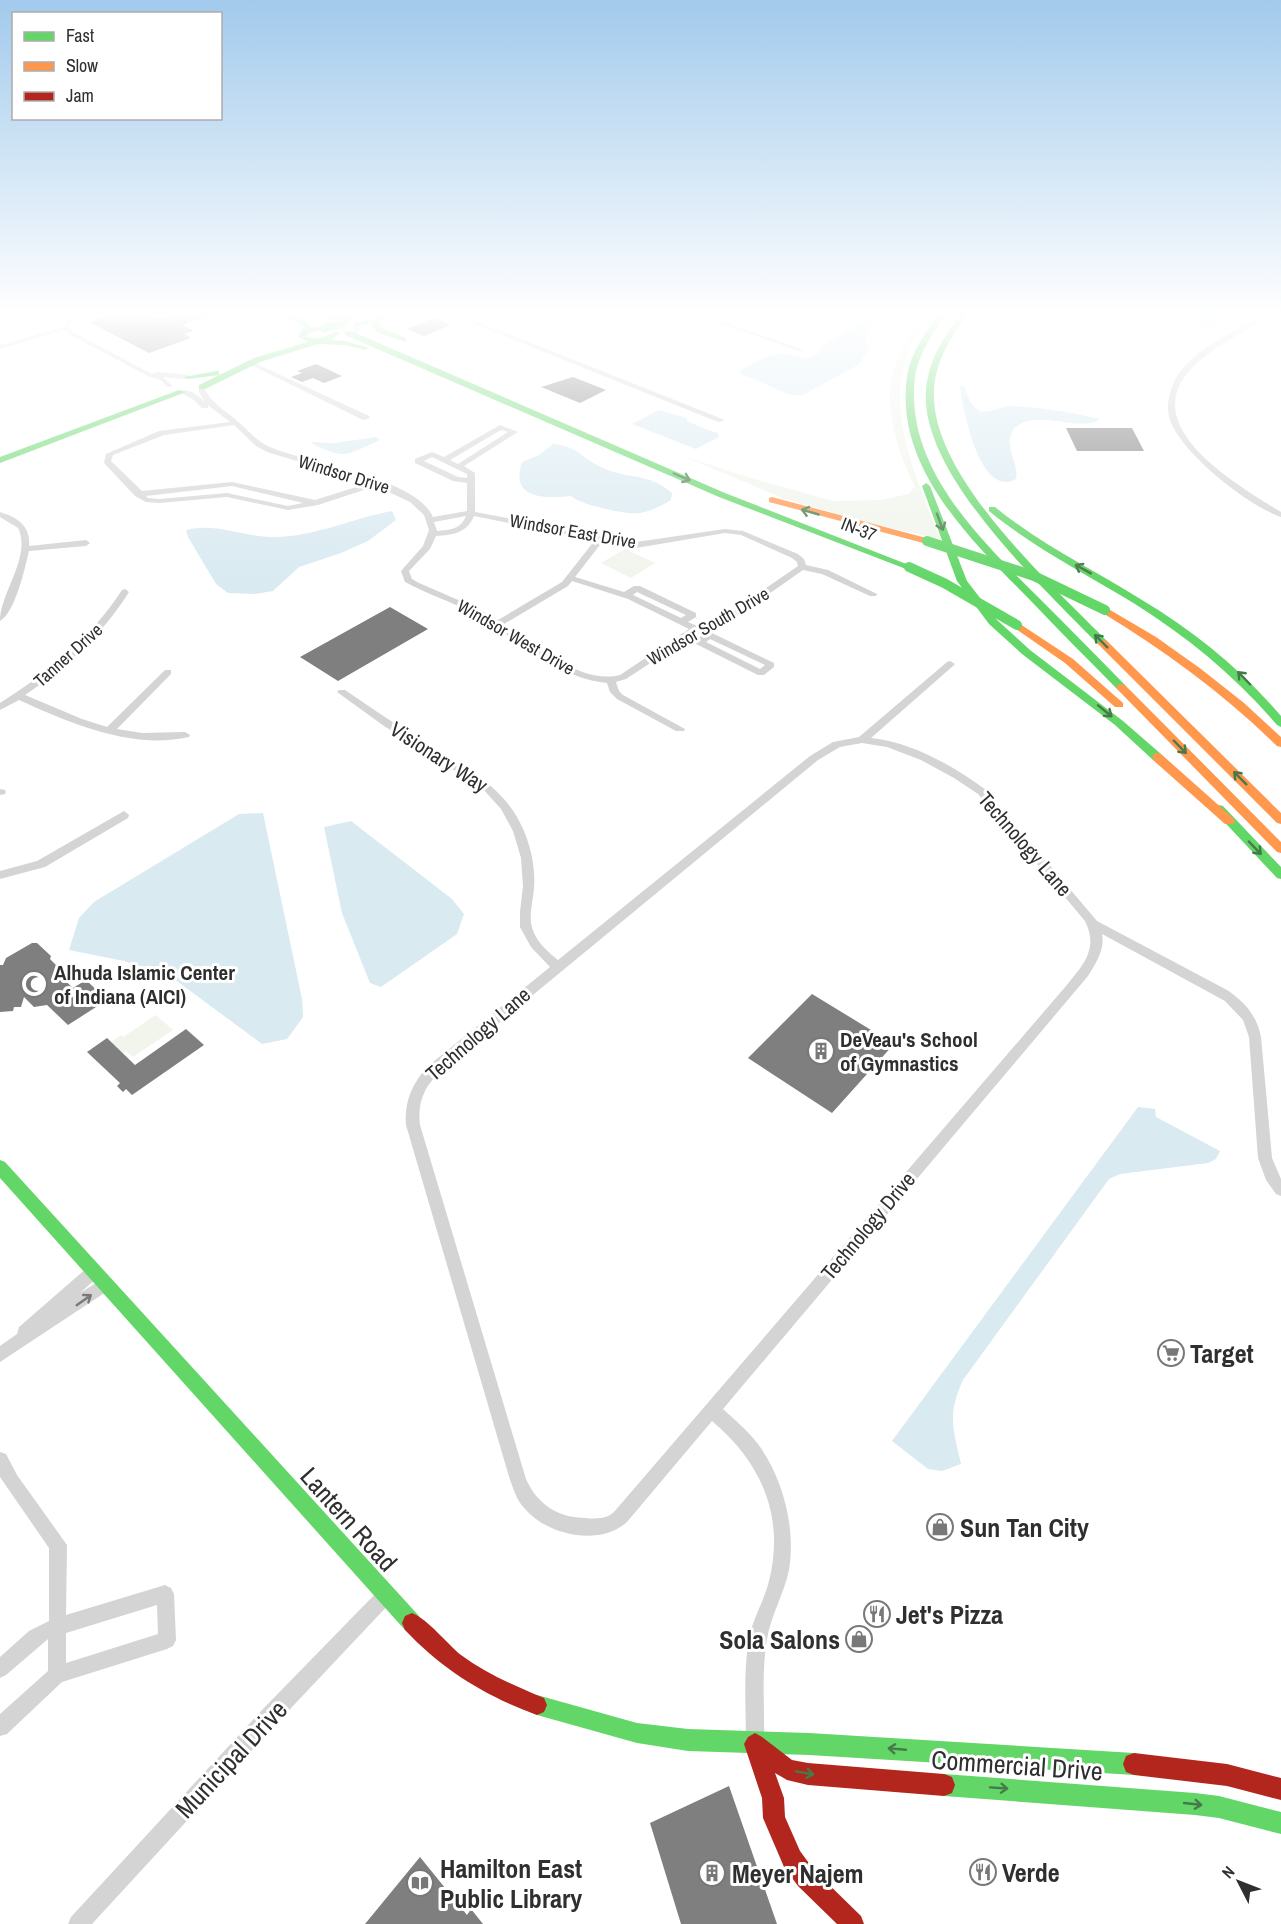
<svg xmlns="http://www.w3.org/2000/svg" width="1281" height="1924" font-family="'Archivo Narrow',sans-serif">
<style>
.green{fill:#f1f5ec}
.water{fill:#d9eaf1}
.building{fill:#7f7f7f}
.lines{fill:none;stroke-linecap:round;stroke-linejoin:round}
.highway-tunnel{stroke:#d5d5d5;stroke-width:14;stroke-dasharray:14 7;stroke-linecap:butt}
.street{fill:#d4d4d4;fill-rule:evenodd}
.fast{fill:#63d668;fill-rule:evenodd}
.slow{fill:#ff974d;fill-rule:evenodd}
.jam{fill:#b3261e;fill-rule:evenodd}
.fast-bridge-far1{stroke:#63d668;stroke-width:8}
.fast-bridge{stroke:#63d668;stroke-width:10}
.oneway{stroke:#467a49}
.oneway2{stroke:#797979}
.labels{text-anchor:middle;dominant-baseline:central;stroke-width:6;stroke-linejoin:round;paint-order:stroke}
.far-street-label{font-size:18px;fill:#2f2f2f;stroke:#fff}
.street-label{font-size:21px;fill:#2f2f2f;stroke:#fff}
.poi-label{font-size:21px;font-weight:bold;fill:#2f2f2f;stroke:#fff;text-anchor:start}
.near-poi-label{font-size:26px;font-weight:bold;fill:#2f2f2f;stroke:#fff;text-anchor:start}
.near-street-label{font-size:26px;fill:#2f2f2f;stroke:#fff}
</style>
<rect width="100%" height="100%" fill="#fff"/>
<path class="green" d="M926 312H934C870 384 911 462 940 539L868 523 782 498 683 456 741 475 833 501 880 500 909 494 915 486C901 462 885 410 891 382 895 359 911 329 926 312Z
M625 549 655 563 631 578 601 563Z
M156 1015 173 1030 133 1057 126 1051 123 1053 111 1042 121 1035 123 1037Z"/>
<path class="water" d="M881 312H905L896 321 881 319 869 329 865 339 869 349 858 365 803 395H791L739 373C742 368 748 366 754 363 763 358 771 354 781 354 796 354 815 366 821 346Z
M1182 312H1236C1224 319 1214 330 1200 330L1198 323Z
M960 386H964C967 394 970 405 978 410 986 415 1002 406 1010 406 1040 407 1071 412 1100 419 1082 433 1039 409 1017 426 999 441 1020 463 1016 479 979 499 963 408 960 386Z
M659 410 687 418V421C697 425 706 430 718 433L719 437 696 449 632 424Z
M376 437 380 440C346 455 345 461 310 442L334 443Z
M553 444C579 447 578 455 599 466 624 480 647 471 672 493L671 500C661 506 651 511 640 513 627 515 581 505 571 496 546 499 509 499 522 462L539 455Z
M392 511 396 520 368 541 341 553 299 567 273 591 255 594 228 593 216 584 188 537 186 530C215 522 244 537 274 537 314 537 353 518 392 511Z
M263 813 302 999 303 1017 287 1039 262 1044 170 976 124 961 69 950 79 918 94 902 239 814Z
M351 821 452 899 464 914 457 934 381 987 370 983 342 913 324 827Z
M1138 1107 1155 1109 1156 1117 1220 1151 1216 1159 1208 1163 1120 1174 1109 1179 963 1380C947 1415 953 1428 961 1464L942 1471 928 1469 892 1441Z"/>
<path class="building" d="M119 312H145L159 318 177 312 216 313 182 325 194 331 184 334 191 338 149 353 89 322Z
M434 318 451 325 424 336 407 329Z
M316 364 342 376 324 383 313 378 302 382 291 377 302 373 297 371Z
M573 377 606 390 580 403 541 387Z
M1066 428H1132L1144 451H1077Z
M390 607 428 629 338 681 300 657Z
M32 943H37L51 956 50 959 62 971 58 974 73 988 86 980 107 1000 68 1025 47 1005 34 1007 24 997 21 1007H14L13 1011 0 1012V965H3L6 958Z
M812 994 894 1044 832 1113 748 1058Z
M186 1029 204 1045 132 1095 126 1089 123 1092 117 1086 120 1083 87 1052 107 1038 135 1065Z
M729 1786 777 1924H681L650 1823Z
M420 1857 467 1915 471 1909 483 1924H365Z"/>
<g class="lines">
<path class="highway-tunnel" d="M334 319 360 330"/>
<path class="street" d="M72 312H78L69 326 73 332 152 374 158 372 187 375 190 377 187 379 162 377 173 386 167 387 161 380 148 376 68 334 65 330 0 349V345L63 327Z
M445 312H453L725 420 718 422Z
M687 312H695L804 350 799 351Z
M1265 312H1272C1248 333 1216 344 1193 367 1133 426 1239 486 1281 512V517C1248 506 1181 453 1170 420 1165 405 1170 389 1177 376 1194 349 1239 329 1265 312Z
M251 361 369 416 370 418 363 420 249 364 248 363Z
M199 386H203C210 401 221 408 234 418 246 428 256 441 270 447 308 464 416 477 433 517L467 511V483L453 481 415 463V459L432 452 444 457 500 425 518 432 464 466 475 473V512L636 542 725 529 743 531 798 554 804 559 806 565 828 570 877 594 876 596H870L822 574 803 570 730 621 705 630 706 633H712L774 663V667L764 675H758L696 644V640L704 634 696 633 626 679 616 682 619 691 623 695 685 729 684 731H676L617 699 610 692 607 683C554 678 517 636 472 613 450 601 427 594 405 582L401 571 423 546 429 530 424 515 410 502 376 486 318 505 288 510 227 497 159 503 146 502 135 496 104 463 106 454 159 431 230 422 208 405V408H202L194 400 180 392C188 387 199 396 205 402L199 392ZM234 425 256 446 267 452 369 483 315 500 232 482 142 491 111 461 113 455 164 435ZM501 430 508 432 458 464 450 460ZM432 457 467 474V478L458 477 424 461ZM232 486 303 503 288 506 227 493 159 499 148 498 146 496ZM466 516C461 529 450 530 437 531L434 522ZM474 516 595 540 562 582 498 620 479 609 419 583 412 579 409 571 430 549 436 536C453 535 467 533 474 516ZM725 533 741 535 792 558 797 562 798 566 724 617 697 626 688 622 696 617V613L640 586H634L624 592 575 577 603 541 636 548ZM572 581 628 599 689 629 620 675C581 685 535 644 504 624L568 586ZM637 592 686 615 681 618 633 595ZM710 639 765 665 760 669 706 642Z
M0 512C17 517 31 526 29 546L86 540 90 543 86 546 29 551C25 568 15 613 0 621 0 593 32 556 18 528L0 517Z
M125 589 129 592C102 635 67 667 25 695L82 719 107 727 165 670H171V674L117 729 142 733 185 732 190 735 189 737C131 750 70 723 19 700L0 710V703C50 671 89 640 122 590Z
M950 661 955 664 953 666 871 738C911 742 954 766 986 790L1097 921 1227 990C1245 1002 1257 1016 1261 1037L1272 1158 1281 1179V1196L1276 1194 1266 1180 1258 1158 1249 1037 1243 1020 1225 1001 1102 934C1105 950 1096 963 1088 976L723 1409C735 1420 748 1431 758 1444 783 1478 796 1528 789 1570 784 1594 771 1615 767 1639 761 1674 765 1709 764 1744L762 1751 755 1753 748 1751 746 1744C746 1709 743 1673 749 1638 753 1618 764 1601 769 1581 785 1517 762 1463 712 1421L627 1522C600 1547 547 1535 525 1509 517 1501 514 1490 510 1480L406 1125C404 1102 412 1084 427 1067L550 967 531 947 520 927V912L523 886 521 858 513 831 501 809 482 788 384 726 337 692 339 690H345C369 706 393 723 418 738 453 761 496 780 517 817 529 838 536 864 534 888 533 903 527 918 534 933 539 944 549 953 558 960L810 756 833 742 859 737 947 662ZM862 743 887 747 921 760 954 778 978 794 1085 921C1099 949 1083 965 1066 986L620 1505C617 1508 614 1513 610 1515 603 1519 593 1519 586 1518 558 1518 537 1504 526 1479L420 1125C417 1101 425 1085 443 1069L818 760 840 747Z
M0 789 5 790 6 792 5 794 0 795Z
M124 811 129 815 128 818 45 867 0 879V871L37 861Z
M93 1265 98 1267 100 1272 98 1277 80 1293 104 1278 109 1280 111 1285 109 1290 0 1362V1346L17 1334 19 1327 88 1267Z
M0 1452 6 1454 17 1475 67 1545 66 1615 165 1585 171 1588 174 1594 176 1640 173 1646 167 1649 62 1682 7 1734 0 1736V1714L48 1671V1639L6 1675 0 1678V1657L29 1631 49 1621V1548L0 1477ZM157 1605 158 1634 66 1663V1633Z
M386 1586 392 1589 395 1595 392 1601 276 1724 92 1924H68L71 1917 262 1710 380 1589Z"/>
<path class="fast" d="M278 312C289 312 305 318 311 328L324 326 328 328 309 333 306 336C319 342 325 336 336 331L340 333 331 340 345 341 369 348 365 350 345 345 318 344 260 362 205 389H199V385L254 358 308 342 298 337 303 328 302 325Z
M313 312H323L338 319 331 321Z
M373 312H380L384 316 379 325 384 329 406 338V342L378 333 371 325 373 323 357 325 353 323 375 318Z
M939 312H947C934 332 918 354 915 377 904 467 980 539 1038 597 1067 626 1096 655 1125 685V689H1117C1089 660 1059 631 1031 601 973 542 894 468 907 377 910 353 927 332 939 312Z
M962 312H969C951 337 936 359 934 390 929 475 1051 584 1107 641V645H1099C1044 588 919 474 926 390 929 358 944 337 962 312Z
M345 331H351L725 493 914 567 906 569 719 497 345 335Z
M216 371H219V375L188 379 184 377Z
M179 390 186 392 0 463V457Z
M926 483 930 486 967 581 997 620 1030 650 1123 721 1161 754V760H1153L1115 725 1022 654 989 624 957 581 922 486Z
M989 507H995C1040 544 1092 569 1142 600 1194 631 1241 669 1281 716V727L1277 725C1236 677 1189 638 1135 604 1086 574 1034 548 989 511Z
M1219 805 1223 806 1281 867V879L1277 878 1215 812 1213 809 1215 806Z
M0 1160 5 1162 419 1616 422 1623 419 1630 412 1633 405 1630 0 1178Z
M537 1695 637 1723 688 1729 809 1733 1134 1753 1142 1756 1145 1764 1142 1772 1134 1775 809 1755 688 1751 637 1743 537 1715 530 1712 527 1705 530 1698Z
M944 1774 1195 1793 1219 1796 1281 1812V1834L1219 1818 1195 1815 944 1796 936 1793 933 1785 936 1777Z"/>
<path class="slow" d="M772 497 930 539 932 541 927 544 769 502V498Z
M1105 607 1156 637 1201 669 1244 703 1281 737V747L1277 746C1224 694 1165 651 1101 612V608Z
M1017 622 1073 659 1123 703V707H1115L1065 663 1013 627 1012 625Z
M1103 640 1107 641 1281 813V824L1277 823 1099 645 1098 643Z
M1121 684 1125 685 1281 842V853L1277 852 1117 689V685Z
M1157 753 1161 754 1233 818 1235 821 1233 824H1225L1153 760V754Z"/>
<path class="jam" d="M412 1613C429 1620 446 1643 461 1655 487 1674 515 1686 544 1698L547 1705 544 1712 537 1715C485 1696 443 1670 405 1630L402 1623 405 1616Z
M755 1733 762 1737 792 1760 808 1763 944 1774 952 1777 955 1785 952 1793 944 1796 808 1785 787 1780 775 1773 784 1798 785 1817 800 1851 814 1870 861 1916 864 1924H837L798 1886 784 1867 763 1818 762 1798 744 1744 748 1737Z
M1134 1753 1227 1764 1281 1778V1800L1227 1786 1134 1775 1126 1772 1123 1764 1126 1756Z"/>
<path class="fast-bridge-far1" d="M324 328 338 325 347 319"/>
<path class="fast-bridge" d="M927 541 1034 576 1105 610
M909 567 944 583 1017 625"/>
</g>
<defs><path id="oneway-shaft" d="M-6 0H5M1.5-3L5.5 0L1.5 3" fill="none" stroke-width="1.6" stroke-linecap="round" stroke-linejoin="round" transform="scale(1.5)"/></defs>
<g class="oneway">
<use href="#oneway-shaft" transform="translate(682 477) rotate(23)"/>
<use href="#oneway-shaft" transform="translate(810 512) rotate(-164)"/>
<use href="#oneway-shaft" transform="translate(940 522) rotate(70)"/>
<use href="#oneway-shaft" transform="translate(1083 569) rotate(-151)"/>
<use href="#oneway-shaft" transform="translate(1101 641) rotate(-135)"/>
<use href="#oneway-shaft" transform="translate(1244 678) rotate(-134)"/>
<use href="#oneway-shaft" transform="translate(1105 711) rotate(39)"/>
<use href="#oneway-shaft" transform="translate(1180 747) rotate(46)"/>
<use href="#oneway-shaft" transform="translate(1240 778) rotate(-135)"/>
<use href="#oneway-shaft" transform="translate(1255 848) rotate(46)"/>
<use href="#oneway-shaft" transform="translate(897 1749) rotate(-175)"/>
<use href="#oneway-shaft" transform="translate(805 1773) rotate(10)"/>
<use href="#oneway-shaft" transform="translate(999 1788) rotate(4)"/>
<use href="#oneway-shaft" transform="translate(1193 1804) rotate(6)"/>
</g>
<use class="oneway2" href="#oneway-shaft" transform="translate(84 1300) rotate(-35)"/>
<linearGradient id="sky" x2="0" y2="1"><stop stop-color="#a2caec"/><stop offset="0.54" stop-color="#fff"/><stop offset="1" stop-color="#fff" stop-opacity="0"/></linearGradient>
<rect width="1281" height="581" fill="url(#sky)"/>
<defs>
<symbol id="mosque-ring" viewBox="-11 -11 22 22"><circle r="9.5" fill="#fff" stroke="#787878" stroke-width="1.5"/><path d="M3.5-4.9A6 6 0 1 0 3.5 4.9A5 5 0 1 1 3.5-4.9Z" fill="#787878"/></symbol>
<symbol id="building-ring" viewBox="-11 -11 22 22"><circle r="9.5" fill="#fff" stroke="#787878" stroke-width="1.5"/><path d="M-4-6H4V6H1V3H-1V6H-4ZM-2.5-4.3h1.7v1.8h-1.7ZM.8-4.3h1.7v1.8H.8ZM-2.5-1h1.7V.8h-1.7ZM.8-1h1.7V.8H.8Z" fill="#787878"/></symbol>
<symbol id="supermarket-ring" viewBox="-11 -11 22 22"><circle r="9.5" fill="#fff" stroke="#787878" stroke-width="1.5"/><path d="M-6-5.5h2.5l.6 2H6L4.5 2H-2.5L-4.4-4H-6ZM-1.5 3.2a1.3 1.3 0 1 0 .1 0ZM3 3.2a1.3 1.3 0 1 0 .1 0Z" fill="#787878"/></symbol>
<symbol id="shop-ring" viewBox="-11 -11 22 22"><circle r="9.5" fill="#fff" stroke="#787878" stroke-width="1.5"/><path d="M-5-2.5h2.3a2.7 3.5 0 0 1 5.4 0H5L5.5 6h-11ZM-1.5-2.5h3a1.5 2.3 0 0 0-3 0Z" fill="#787878"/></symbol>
<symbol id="restaurant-ring" viewBox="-11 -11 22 22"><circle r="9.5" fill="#fff" stroke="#787878" stroke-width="1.5"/><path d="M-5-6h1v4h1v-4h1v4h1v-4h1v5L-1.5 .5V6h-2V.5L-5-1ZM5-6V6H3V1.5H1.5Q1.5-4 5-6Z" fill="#787878"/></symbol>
<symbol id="library-ring" viewBox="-11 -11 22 22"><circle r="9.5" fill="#fff" stroke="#787878" stroke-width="1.5"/><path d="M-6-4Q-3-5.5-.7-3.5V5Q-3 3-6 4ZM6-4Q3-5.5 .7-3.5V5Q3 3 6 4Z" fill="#787878"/></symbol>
</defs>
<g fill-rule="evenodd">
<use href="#mosque-ring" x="19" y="969" width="30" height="30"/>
<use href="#building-ring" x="806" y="1036" width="30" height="30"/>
<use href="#supermarket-ring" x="1156" y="1338" width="30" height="30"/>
<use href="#shop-ring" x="925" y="1512" width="30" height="30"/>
<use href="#restaurant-ring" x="862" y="1599" width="30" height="30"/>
<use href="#shop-ring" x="844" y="1624" width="30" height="30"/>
<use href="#restaurant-ring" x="968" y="1857" width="30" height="30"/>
<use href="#building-ring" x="697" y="1858" width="30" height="30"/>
<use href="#library-ring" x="405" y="1868" width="30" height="30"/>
</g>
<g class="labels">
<g class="far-street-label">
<text transform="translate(344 474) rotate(17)">Windsor Drive</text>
<text transform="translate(859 529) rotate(21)">IN-37</text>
<text transform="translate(573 531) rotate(10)">Windsor East Drive</text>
<text transform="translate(708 626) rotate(-30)">Windsor South Drive</text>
<text transform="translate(516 637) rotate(30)">Windsor West Drive</text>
<text transform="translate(68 655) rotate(-42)">Tanner Drive</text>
</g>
<g class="street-label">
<text transform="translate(439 757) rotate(33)">Visionary Way</text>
<text transform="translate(1025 844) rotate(49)">Technology Lane</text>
<text transform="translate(478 1034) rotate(-41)">Technology Lane</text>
<text transform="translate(868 1226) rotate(-50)">Technology Drive</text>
</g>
<g class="poi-label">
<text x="54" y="972">Alhuda Islamic Center<tspan x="54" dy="24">of Indiana (AICI)</tspan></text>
<text x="840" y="1039">DeVeau's School<tspan x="840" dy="24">of Gymnastics</tspan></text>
</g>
<g class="near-poi-label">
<text x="1190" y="1353">Target</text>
<text x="960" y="1527">Sun Tan City</text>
<text x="896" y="1614">Jet's Pizza</text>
<text x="840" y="1639" text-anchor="end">Sola Salons</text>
<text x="440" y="1868">Hamilton East<tspan x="440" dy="30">Public Library</tspan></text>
<text x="1002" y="1872">Verde</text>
<text x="732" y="1873">Meyer Najem</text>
</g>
<g class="near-street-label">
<text transform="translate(349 1519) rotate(48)">Lantern Road</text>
<text transform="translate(231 1759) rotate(-47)">Municipal Drive</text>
<text transform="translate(1017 1765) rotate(4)">Commercial Drive</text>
</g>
</g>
<rect x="12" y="12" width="210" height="108" fill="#ffffff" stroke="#acacac" stroke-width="1.5"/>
<rect x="24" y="32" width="30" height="9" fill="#63d668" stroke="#acacac" stroke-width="1.5"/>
<text x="66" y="42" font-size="18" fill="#2f2f2f">Fast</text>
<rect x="24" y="62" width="30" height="9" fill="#ff974d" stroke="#acacac" stroke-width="1.5"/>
<text x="66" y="72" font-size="18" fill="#2f2f2f">Slow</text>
<rect x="24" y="92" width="30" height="9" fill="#b3261e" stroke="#acacac" stroke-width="1.5"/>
<text x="66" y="102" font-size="18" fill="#2f2f2f">Jam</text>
<g transform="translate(1239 1882) rotate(312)" stroke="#ffffff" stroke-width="4.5" paint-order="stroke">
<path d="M0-4.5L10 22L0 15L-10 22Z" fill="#2f2f2f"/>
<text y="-9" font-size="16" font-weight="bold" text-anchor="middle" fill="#2f2f2f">N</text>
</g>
</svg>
